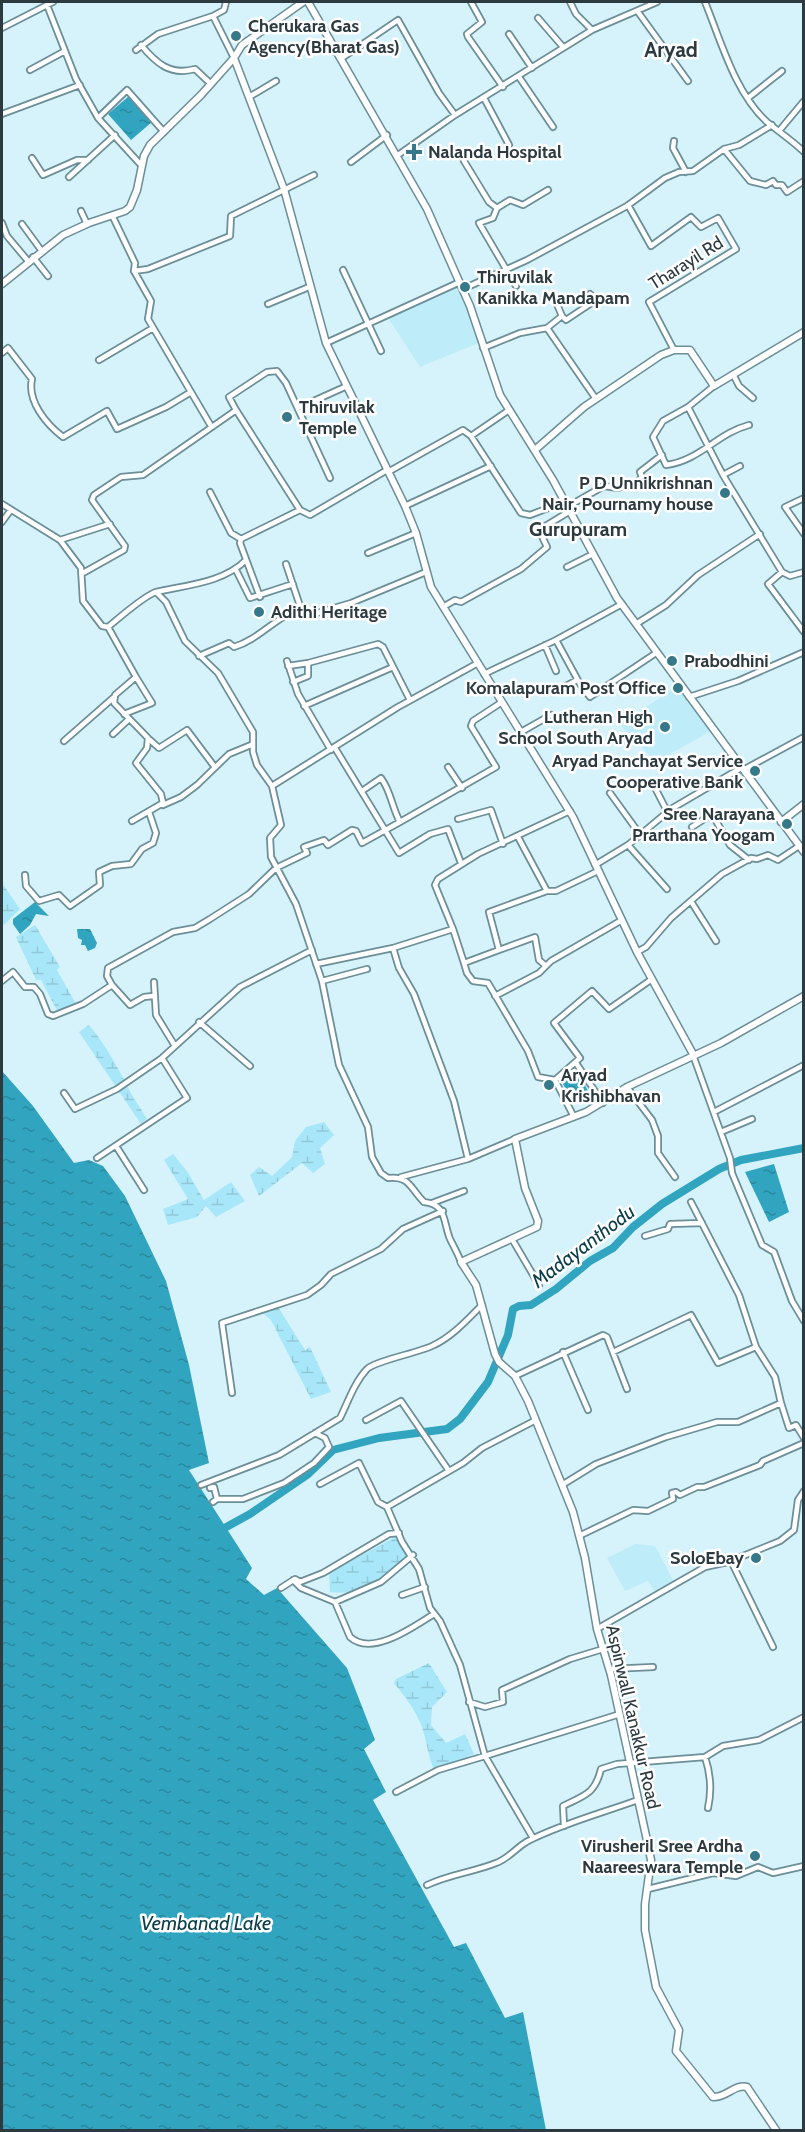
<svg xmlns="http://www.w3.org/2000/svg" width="805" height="2132" font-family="Cabin,sans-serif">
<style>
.built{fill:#beecf9}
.wetland{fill:url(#wetland-marsh)}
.water{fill:url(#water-ripples)}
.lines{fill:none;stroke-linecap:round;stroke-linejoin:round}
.river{stroke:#31a5c0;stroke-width:8}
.minor-casing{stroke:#6c8e97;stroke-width:8}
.major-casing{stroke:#6c8e97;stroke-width:9}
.minor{stroke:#fff;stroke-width:4.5}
.major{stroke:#fff;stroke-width:6}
.poi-dot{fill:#357889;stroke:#fff;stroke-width:2}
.labels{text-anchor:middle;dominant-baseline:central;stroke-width:5;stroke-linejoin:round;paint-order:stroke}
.poi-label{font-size:18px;font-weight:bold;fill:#2d3b40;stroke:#fff;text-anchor:start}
.street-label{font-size:18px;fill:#2d3b40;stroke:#fff}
.neighbourhood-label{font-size:20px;font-weight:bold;fill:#2d3b40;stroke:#fff}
.water-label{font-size:20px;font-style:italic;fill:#093d48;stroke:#fff}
.quarter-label{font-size:21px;font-weight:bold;fill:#2d3b40;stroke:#fff}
</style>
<defs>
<pattern id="wetland-marsh" width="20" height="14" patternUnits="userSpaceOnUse" patternTransform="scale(1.5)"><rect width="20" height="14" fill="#a8e7f9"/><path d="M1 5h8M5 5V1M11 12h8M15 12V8" fill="none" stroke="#91c7d6"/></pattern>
<pattern id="water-ripples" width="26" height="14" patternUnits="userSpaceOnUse" patternTransform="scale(1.5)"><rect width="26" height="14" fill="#31a5c0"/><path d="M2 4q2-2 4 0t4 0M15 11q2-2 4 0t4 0" fill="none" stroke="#2a889d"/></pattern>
</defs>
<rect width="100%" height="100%" fill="#d6f3fc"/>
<path class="built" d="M459 284 481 342 420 367 388 318Z
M679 686 711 731 656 762 619 724Z
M635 1544 655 1546 674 1582 655 1592 648 1581 625 1591 607 1558Z"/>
<path class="wetland" d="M2 883 20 909 4 925 2 922Z
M35 925 60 967 57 970 76 1004 58 1012 41 980H36L16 937Z
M89 1025C105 1044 116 1064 127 1086 133 1098 141 1108 147 1119L141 1124 79 1032Z
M324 1122 334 1135 320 1148 325 1164 313 1173 302 1163 259 1196 250 1175 259 1167 272 1176 292 1157 295 1141 306 1127Z
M173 1154 187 1171 204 1200 231 1182 245 1201 216 1217 206 1206 197 1217 168 1225 163 1209 188 1199 164 1160Z
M278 1307 305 1350 310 1347 331 1392 311 1399 271 1320 263 1313Z
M395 1537 412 1561C387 1576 361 1597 330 1592L329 1573Z
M429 1663 447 1692 432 1707 431 1725 446 1743 465 1734 474 1754 435 1772C428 1757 427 1742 422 1727 415 1709 405 1697 394 1683L396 1679Z"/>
<path class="water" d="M129 96 152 122 131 140 108 114Z
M35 902 49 916 36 914 30 925 20 934 13 924V919Z
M77 929H90L97 943 95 948 88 951 85 945H81L82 940 78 938Z
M2 1071 33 1106 74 1163 89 1160 103 1166 125 1196 166 1281 189 1365 209 1463 189 1470 252 1568 246 1579 264 1595 277 1588 347 1668 375 1740 364 1749 386 1792 373 1800 454 1947 466 1943 505 2018 523 2012 546 2130H2Z
M579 1073 590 1095 573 1104 562 1082Z
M774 1164 789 1212 769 1222 745 1172Z"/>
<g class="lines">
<path class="river" d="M219 1531 250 1514 307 1475 333 1450 379 1438 447 1429 460 1419 488 1382 508 1335 513 1309 519 1306 531 1305 556 1289 590 1261 613 1248 633 1227 662 1204 719 1169 741 1160 804 1148"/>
<defs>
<path id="minor" d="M226 2 224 10 213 16 234 58
M471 2 482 22 467 34 468 37 503 87
M570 2 576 14 592 30
M705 2C721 41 735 93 767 122 779 132 793 141 804 152
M47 5 76 79 98 118 141 165
M638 12 688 81
M538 18 563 47
M2 28 53 2
M509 34 532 68
M141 45C156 63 170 76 195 69L211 84
M136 50 158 34 213 16
M342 58 398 20 439 93 455 115
M30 70 65 51
M519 77 553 127
M249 97 276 81
M484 98 509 145
M748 98 782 71
M2 114 80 85
M98 118 127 90 164 132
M779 131 804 101
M674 141 673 148 686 172
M724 149 750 181 766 185 773 181 776 185H782L787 192 804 181
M398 155 455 115 592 30 657 2
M32 158 43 175 77 160H88
M464 161 489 202 497 208 493 218 479 223 516 286
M351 162 387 135
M69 177 115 135
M628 205 651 246 691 217 701 227 718 218 736 249 649 302 674 350
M497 208 510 200 523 205 548 190
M81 211 87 224
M112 215 135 263 134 271 148 269 230 236 231 216 314 175
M2 223 7 236 28 261
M22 224 41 250
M33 257 48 276
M343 270 381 351
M134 271 151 301 148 319 211 426
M463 289 527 260 627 206 665 178 679 172 693 171 724 149 739 145 772 125
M268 304 309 287
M562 316 566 320 596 300 590 294
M547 328 596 399
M326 343 460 282
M483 348 520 333 547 328 562 316 556 302
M2 353 8 348 32 379C27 401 46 424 63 437L107 411 117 429 166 407 191 392
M99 360 153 328
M733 374 739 386 753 398
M714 386 688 407 723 475 782 572 790 576 804 572
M688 407 663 421 653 437 666 465C699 461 718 433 749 425
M298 408 347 386
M236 410 300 510
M471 436 509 410
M388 472 463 430 471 436 521 513 530 515 564 502
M723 475 740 466
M210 492 231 533 241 539
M804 498 785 507 804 534
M2 504 60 540 81 568 83 601 102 626 108 627C119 618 145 595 156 592L166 602 185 641 218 673 253 732V752L257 765 272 786 281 825 270 838 271 857 296 904 322 981 339 1065 368 1127 372 1157 381 1173 388 1178C410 1175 411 1190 424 1202 447 1204 443 1222 450 1239 454 1247 458 1254 461 1262
M405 506 491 466
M567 507 604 486 618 488 637 482 642 477 640 472 662 455
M2 522 10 511
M60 540 110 524
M368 553 416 533
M286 564 302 612 307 616 351 603 426 572
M567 567 593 554
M236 570 250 598 293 584
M782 572 768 584 804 632
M83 573 124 550 125 546 92 500 94 495 121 477 143 475 232 413 236 410 229 397 267 372 277 371 286 383 330 478
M156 592C186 585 223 583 246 560
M260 597 240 543 241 539 300 510 310 515 387 470
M443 607 455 600 461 602 521 569 547 547 539 530 570 511
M636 624 666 605 698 575 760 534
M108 627 136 677 115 695 114 703 148 738 147 748 136 763 161 794 163 803 132 821
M556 640 580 684 590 697 656 653
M545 645 556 671
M199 656 229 643 234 647C260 639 276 616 301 609
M287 661 298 694 331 750
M288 666 308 663
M484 674 556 640 622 604
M293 682 308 676V663L378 644 383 647 410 700
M566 686 577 680
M689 697 738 681 804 652
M304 706 393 667
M124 714 152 703 136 677
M521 732 551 715
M113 734 128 720
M150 740 159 748 187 730 214 766
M64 741 113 698
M335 748 399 853 430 834 448 829 461 863
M448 767 462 788
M743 770 804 737
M652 782 668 813
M272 786 398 707 478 663
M610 793 639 833
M163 805 181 797 197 785 229 754 251 745
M458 819 491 810 503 844
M400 822 496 767 471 726 473 721 502 702
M692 827 712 814 730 845 749 860
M518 837 547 891
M628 845 667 889
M595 865 628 845 671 809 741 768
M25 875 26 886 39 901 59 895 70 906 100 885 99 872 112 866 131 864 142 849 153 843 156 833 149 812
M692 903 716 941
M453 929 435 885 438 879 478 854 570 811
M393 948 399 968 414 994 454 1101 468 1159
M499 950 535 937 539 960 546 966
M637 952 646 947 671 918 722 874 751 858 757 859 768 855 778 860 799 846
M464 963 467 973 473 981 488 983 528 1051 538 1077 555 1080 580 1058 554 1023 592 991 609 1009 652 979
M316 964 393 948 453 929 464 963 499 950 489 912 547 891H556L598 871
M2 981 13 972 25 987H34L40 994 48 1014 53 1016 83 1004 112 985 107 976 108 968 173 932 195 928 210 919 249 894 276 868 307 853 304 847 324 840 328 845 352 830 356 831 362 843 400 822C392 808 391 791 381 778L362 791
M322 981 367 969
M154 982 156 1015 175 1046
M112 985 130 1005 144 997 153 996
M495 996 539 973 551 961 622 920
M199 1022 250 1066
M693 1055 730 1158 732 1173 762 1245 774 1252 792 1301 804 1321
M576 1063 603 1103
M555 1080 574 1117
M627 1087 652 1120 658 1136V1153L675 1177
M64 1093 75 1109 117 1089 162 1058
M714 1112 804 1065
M721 1132 752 1119
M116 1146 144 1190
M97 1158 187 1098 162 1058 240 987 312 950
M401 1177 468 1159 515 1139
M432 1203 464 1191
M645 1236 668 1229 670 1224 702 1223
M512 1239 539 1285
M563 1352 588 1410
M613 1352 691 1315 718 1363 756 1347
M515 1376 603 1335 607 1337 627 1389
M232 1393 222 1323 307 1295 321 1285 331 1274 381 1249 403 1229 443 1211
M781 1403 789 1428 796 1425 804 1438
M366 1420 401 1401 449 1471
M536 1420 482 1448 463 1463 387 1507 402 1542 419 1569 430 1608 440 1621 460 1665 485 1756 620 1714
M320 1484 359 1463 378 1502 387 1507
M201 1485 279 1455 335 1421 340 1418C348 1402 354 1383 367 1369 375 1361 417 1353 432 1346 452 1337 467 1320 482 1305
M562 1485 596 1464 666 1437 717 1422H738L781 1403 775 1377 756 1347 739 1295 691 1202
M210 1488 214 1487 217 1499
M213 1502 217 1499H243L284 1483 314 1463 329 1447 325 1438 315 1433
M579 1536 633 1510 648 1511 673 1499 672 1493 676 1492 680 1495 697 1487H704L760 1465 763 1461 804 1443
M731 1561 773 1647
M293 1580 301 1588 335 1602 350 1637C372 1657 413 1627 434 1614
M281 1588 295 1579 300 1582 323 1573 389 1534 399 1533
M402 1595 425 1587
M335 1602 381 1582 413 1555
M597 1629 705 1567 728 1562 780 1541 794 1530 798 1500 804 1491
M610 1669 653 1667
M469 1702 485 1707 503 1702 502 1690 570 1659 603 1649
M705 1757C711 1775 712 1790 708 1808
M396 1792 438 1770 485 1756 533 1838
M564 1826 563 1806C585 1795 595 1794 601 1769L617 1764 705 1757 723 1746 759 1740 804 1717
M427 1885C450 1874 474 1872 496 1863 510 1858 517 1846 530 1840 564 1823 602 1813 638 1800
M648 1889 713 1873 736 1876 758 1867 773 1873 804 1866"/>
<path id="major" d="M308 2 427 209 470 306 500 395 553 480 617 598 804 852
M234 58 284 189 326 343 405 506 416 533 431 587 573 817 637 952 693 1054
M2 284 63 235 89 223 125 211 130 207 137 190 144 156 150 145 201 95 234 58 242 45 303 2
M536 449 584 407 661 355 674 350H690L714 386 804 332
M781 822 804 804
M776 2130 747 2087C734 2084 726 2098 713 2097L676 2051 679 2030 656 1987 645 1930V1904L651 1860 648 1845 611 1675 597 1629 585 1558 573 1512 528 1401 515 1376 499 1362 495 1354 476 1285 461 1262 537 1227 538 1221 525 1188 515 1139 586 1112 627 1087 721 1043 804 996"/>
</defs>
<use href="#minor" class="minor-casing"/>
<use href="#major" class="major-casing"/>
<use href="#minor" class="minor"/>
<use href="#major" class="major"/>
</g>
<g class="poi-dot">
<circle cx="236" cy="36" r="6"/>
<path d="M411 143h6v6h6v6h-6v6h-6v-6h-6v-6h6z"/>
<circle cx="465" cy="287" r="6"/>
<circle cx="287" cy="417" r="6"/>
<circle cx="725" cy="493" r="6"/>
<circle cx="259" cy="612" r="6"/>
<circle cx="672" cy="661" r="6"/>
<circle cx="678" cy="688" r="6"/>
<circle cx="665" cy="727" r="6"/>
<circle cx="755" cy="771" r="6"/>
<circle cx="787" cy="824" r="6"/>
<circle cx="549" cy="1085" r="6"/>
<circle cx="756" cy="1558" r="6"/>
<circle cx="755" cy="1856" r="6"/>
</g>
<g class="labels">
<g class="poi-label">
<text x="248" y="26">Cherukara Gas<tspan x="248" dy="21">Agency(Bharat Gas)</tspan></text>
<text x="428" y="152">Nalanda Hospital</text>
<text x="477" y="277">Thiruvilak<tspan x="477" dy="21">Kanikka Mandapam</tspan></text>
<text x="299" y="407">Thiruvilak<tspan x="299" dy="21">Temple</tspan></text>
<text x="713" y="483" text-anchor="end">P D Unnikrishnan<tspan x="713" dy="21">Nair, Pournamy house</tspan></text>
<text x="271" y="612">Adithi Heritage</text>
<text x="684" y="661">Prabodhini</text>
<text x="666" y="688" text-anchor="end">Komalapuram Post Office</text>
<text x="653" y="717" text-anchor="end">Lutheran High<tspan x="653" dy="21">School South Aryad</tspan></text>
<text x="743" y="761" text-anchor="end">Aryad Panchayat Service<tspan x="743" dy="21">Cooperative Bank</tspan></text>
<text x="775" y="814" text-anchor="end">Sree Narayana<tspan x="775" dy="21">Prarthana Yoogam</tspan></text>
<text x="561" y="1075">Aryad<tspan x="561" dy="21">Krishibhavan</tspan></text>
<text x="744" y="1558" text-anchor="end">SoloEbay</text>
<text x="743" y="1846" text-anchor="end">Virusheril Sree Ardha<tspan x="743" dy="21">Naareeswara Temple</tspan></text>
</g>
<g class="street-label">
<text transform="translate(686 263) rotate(-32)">Tharayil Rd</text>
<text transform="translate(633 1717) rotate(77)">Aspinwall Kanakkur Road</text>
</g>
<g class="neighbourhood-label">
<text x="578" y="529">Gurupuram</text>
</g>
<g class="water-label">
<text transform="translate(583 1246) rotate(-37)">Madayanthodu</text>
<text x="206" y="1923">Vembanad Lake</text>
</g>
<g class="quarter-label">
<text x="671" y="49">Aryad</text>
</g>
</g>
<rect width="805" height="2132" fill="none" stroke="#2d3b40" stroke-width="6"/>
</svg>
